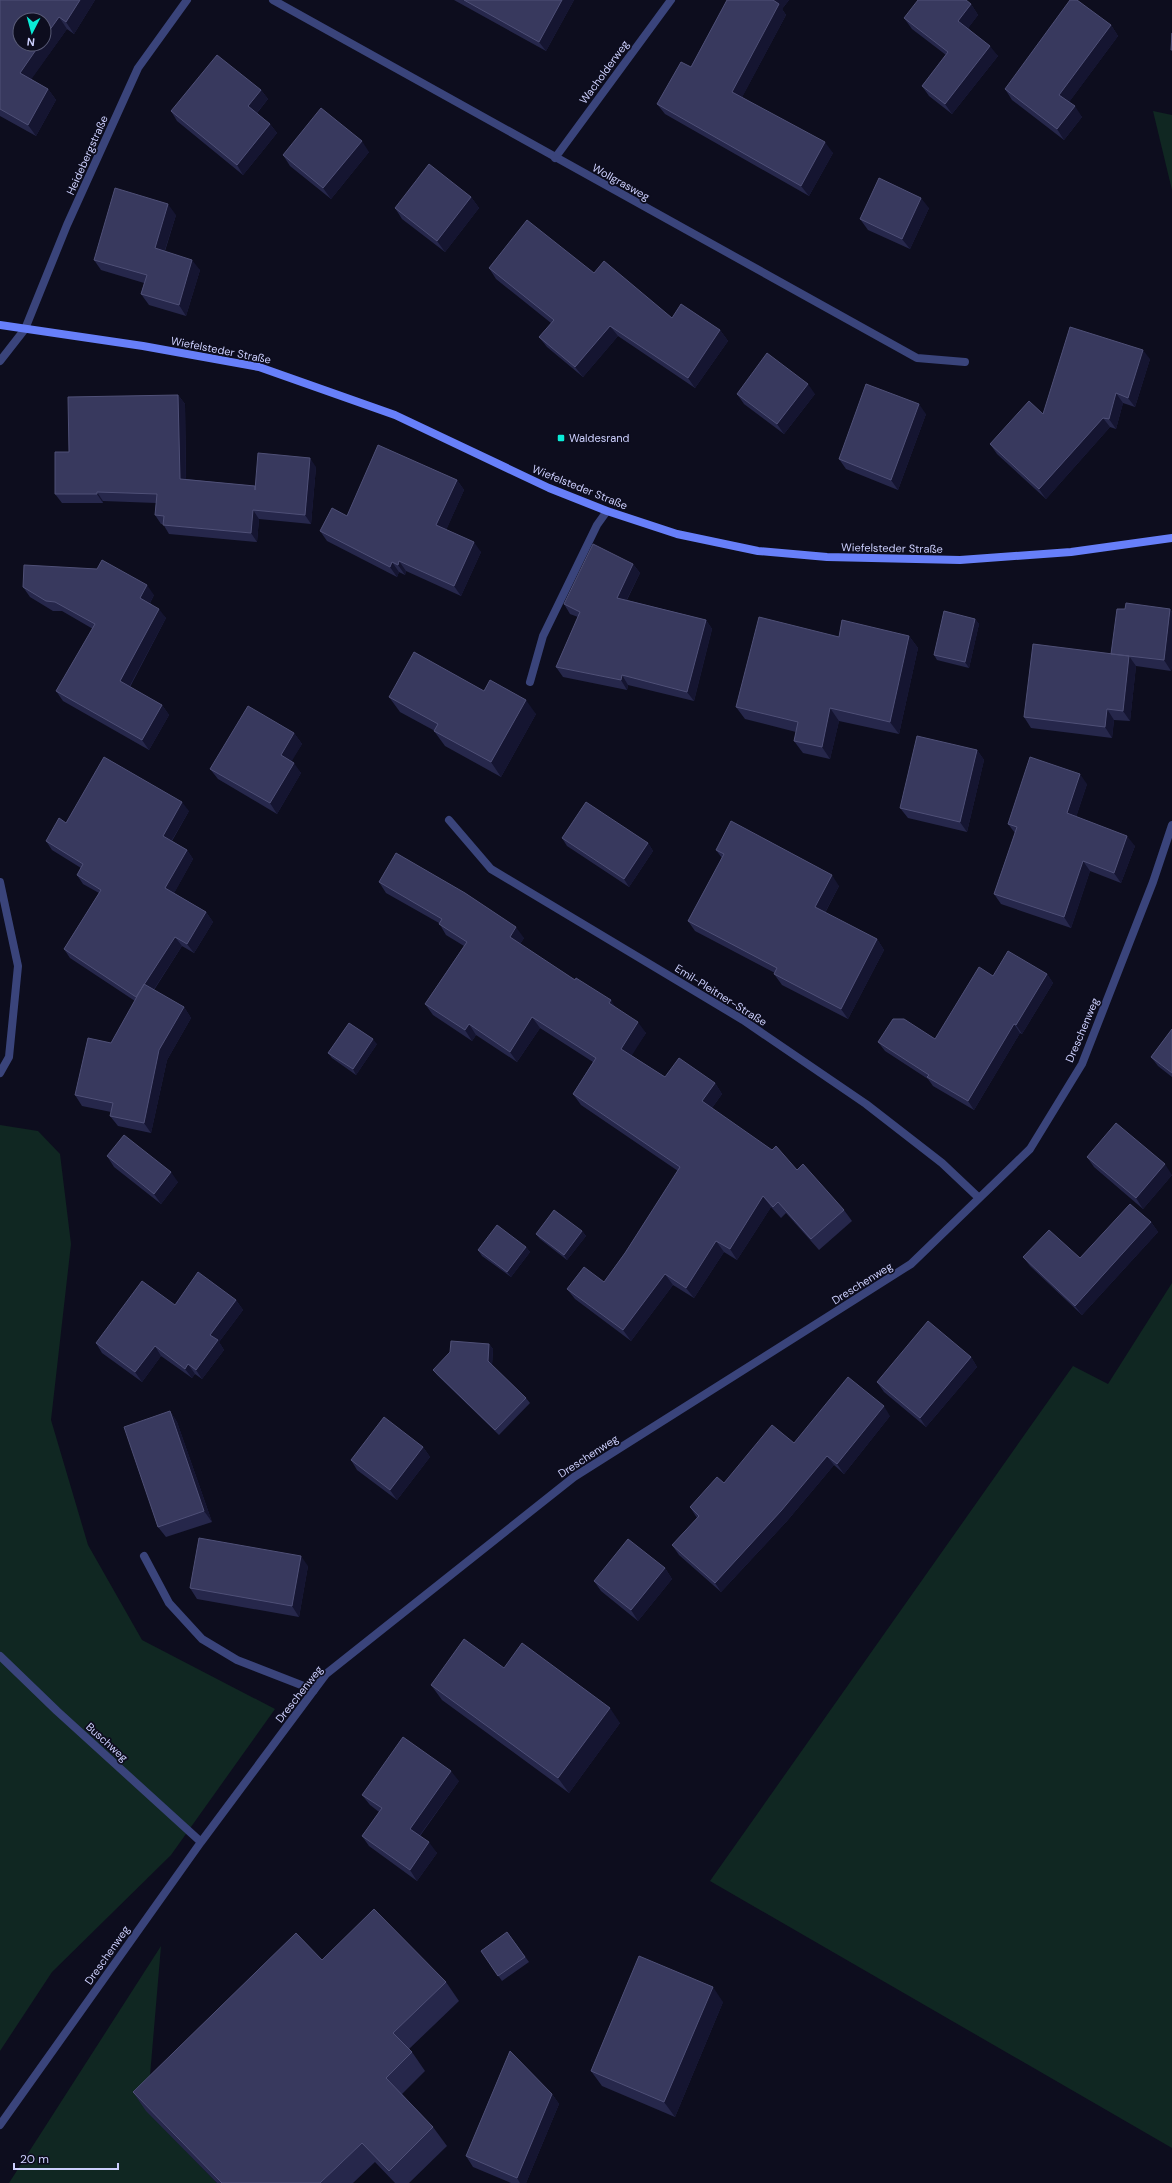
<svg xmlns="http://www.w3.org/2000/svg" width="1172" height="2183" font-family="'DM Sans',sans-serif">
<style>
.green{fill:#102722}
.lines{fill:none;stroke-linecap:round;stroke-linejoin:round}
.lane{stroke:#3a447b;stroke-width:8}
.street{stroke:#3a447b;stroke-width:8}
.secondary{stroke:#677ff9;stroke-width:8}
.wall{fill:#26274b}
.shaded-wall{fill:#151531}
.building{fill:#38395e;stroke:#4f5077}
.poi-dot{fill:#0aebd7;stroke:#0d0d1e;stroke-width:1.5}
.labels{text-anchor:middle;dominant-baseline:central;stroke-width:3.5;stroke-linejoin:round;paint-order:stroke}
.street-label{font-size:11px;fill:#cccffd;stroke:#0d0d1e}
.poi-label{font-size:11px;fill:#cccffd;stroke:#0d0d1e;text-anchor:start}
</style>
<rect width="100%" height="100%" fill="#0d0d1e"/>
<path class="green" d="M1153 111 1172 115V190Z
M0 1125 38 1131 60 1154 71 1244 51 1420 88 1545 142 1640 275 1709 171 1855 52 1972 0 2051Z
M1172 1283V2148L710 1881 1073 1366 1108 1384Z
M161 1946 147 2111 217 2183H9Z"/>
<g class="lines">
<path class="lane" d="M530 682 543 636 597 525 607 511
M144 1556 169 1603 202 1639 237 1660 314 1690"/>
<path class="street" d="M273 0 917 358 965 362
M555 158 671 0
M0 361 25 329 67 225 138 68 187 0
M449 820 491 869 743 1020 866 1104 942 1163 979 1198
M0 882 18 966 9 1057 0 1073
M0 1656 57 1711 201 1842
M0 2125 201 1842 326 1674 574 1477 911 1264 1030 1149 1082 1064 1153 882 1172 825"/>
<path class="secondary" d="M0 325 143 346 259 367 395 415 549 488 607 511 677 534 758 551 827 557 960 560 1071 552 1172 538"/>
</g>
<path class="wall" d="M0 0H95L74 34 67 29 31 79 48 89 56 100 36 136 0 116Z
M454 0H574L546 51Z
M727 0H789L782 9 786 15 742 97 833 153 809 196 665 114 657 104 691 67Z
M971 4 978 15 968 28 998 56 952 114 929 96 922 86 946 55 912 29 904 18Z
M1111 25 1118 36 1069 102 1082 117 1064 140 1012 100 1005 89Z
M261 90 268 99 257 113 270 124 277 133 243 175 177 121 171 111Z
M369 152 331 199 290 166 283 155Z
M471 197 479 208 445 252 402 219 395 208Z
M929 208 910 249 868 230 860 219Z
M176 215 165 251 200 270 186 316 149 305 141 294 144 283 101 270 94 260Z
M489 268 594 273 672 318 720 330 728 341 695 388 618 336 583 377 547 347 539 337 551 323 496 279Z
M1150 359 1135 407 1123 403 1116 429 1110 427 1046 499 997 454 990 444 1043 414Z
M737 394H815L784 434 744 404Z
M178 395 185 404 186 479 255 486 316 467 311 524 259 519 257 542 169 534 163 524H161L155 515 156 503 103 501V503H62L55 494 69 452Z
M926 414 898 490 846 469 839 459Z
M457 480 464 490 446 530 481 552 461 596 406 571 405 575 399 572 397 577 327 541 320 531 347 516Z
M633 564 640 573 627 600 706 620 712 629 694 701 628 685 627 690 563 677 556 667 578 617 570 614 564 604Z
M23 587 154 595 150 603 166 618 130 687 162 705 169 715 149 750 63 701 56 691 93 629 62 611H53L30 597Z
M1125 609H1170L1172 612V666L1171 671 1136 666 1130 721 1114 720 1112 738 1031 728 1024 717 1111 654Z
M975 619 979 624 969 668 937 660 934 655Z
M909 636 918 648 899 734 839 721 830 759 803 753 794 741 796 732 745 719 736 707 839 637Z
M484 691 536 714 501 777 445 746 434 731H435L400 712 389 697Z
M294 733 302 744 291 761 301 773 277 814 218 779 210 769Z
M977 750 984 760 967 832 908 818 900 808Z
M1087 784 1076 817 1135 846 1121 883 1090 871 1071 928 1001 904 994 894 1015 833 1008 824Z
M189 811 172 841 187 850 193 859 174 893 206 912 213 922 194 953 182 946 154 990 184 1007 191 1018 167 1060 151 1133 118 1126 110 1116 111 1112 82 1106 75 1095 111 1043 135 1001 70 958 64 949 99 893 83 884 77 875 81 868 52 850 46 841 66 823Z
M562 838 648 843 653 851 629 887 567 846Z
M716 850 839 886 825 913 877 939 884 950 848 1019 782 985 774 974 775 973 695 931 688 921 722 858Z
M379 882 524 938 520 944 616 1008 646 1033 631 1055 665 1077 715 1083 722 1094 712 1108 797 1170 844 1210 852 1221 819 1250 786 1213 781 1218 771 1207 737 1260 724 1252 694 1298 673 1285 631 1341 575 1299 567 1289 604 1282 625 1253 678 1171 581 1105 573 1094 593 1062 540 1028 517 1062 476 1035 472 1041 433 1015 425 1004 464 946 446 935 439 923 386 893Z
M1047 974 1053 983 1022 1034 1020 1033 974 1110 933 1086 928 1079 885 1051 878 1042 935 1039 993 976Z
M1172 1029V1077L1158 1066 1151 1057Z
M377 1044 356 1075 332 1058 328 1053Z
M107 1156 178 1182 161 1204 114 1167Z
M1087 1157 1172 1175 1143 1209 1094 1167Z
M1151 1222 1158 1232 1082 1315 1030 1266 1023 1257 1080 1258Z
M582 1231 586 1236 567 1260 540 1239 536 1234Z
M526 1247 530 1252 511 1277 482 1256 478 1250Z
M236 1300 243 1310 219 1342 224 1350 202 1379 195 1374 192 1378 161 1356 142 1382 102 1353 96 1343 175 1305Z
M489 1344 493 1349 492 1365 526 1398 530 1403 499 1435 437 1375 433 1370Z
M971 1357 977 1367 926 1427 884 1392 877 1382Z
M170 1411 177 1422 212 1522 166 1537 158 1527Z
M890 1416 844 1474 834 1465 787 1521 721 1592 679 1555 672 1545 697 1518 690 1507 724 1483 794 1443Z
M423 1447 430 1457 397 1500 357 1470 351 1460Z
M308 1566 299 1617 197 1599 190 1588Z
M665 1568 672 1579 638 1621 601 1591 594 1581Z
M431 1685 620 1723 569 1793 442 1700Z
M459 1781 420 1836 437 1853 417 1881 369 1846 362 1836 379 1812 370 1805 362 1795Z
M507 1932 529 1962 502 1981 481 1951Z
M322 1960 446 1982 459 2001 409 2049 412 2052 425 2071 402 2094 433 2127 447 2146 409 2183H395L375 2162 353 2183H217L146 2111 133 2092Z
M723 2002 675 2117 602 2086 591 2071Z
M552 2094 559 2104 526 2183H511L473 2167 466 2156Z"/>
<path class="shaded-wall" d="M80 0H95L74 34 66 22Z
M562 0H574L546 51 539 42Z
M773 0H789L782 9 786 15 739 103 732 92Z
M971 4 978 15 966 31 958 21Z
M59 17 67 29 28 84 20 73 40 44H44V38Z
M1111 25 1118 36 1067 105 1059 95Z
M990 46 998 56 952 114 945 104Z
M48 89 56 100 36 136 28 125Z
M261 90 268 99 255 115 248 106Z
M1075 106 1082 117 1064 140 1057 129Z
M270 124 277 133 243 175 237 165Z
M362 141 369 152 331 199 323 188Z
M825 142 833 153 809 196 801 186Z
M471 197 479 208 445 252 437 241Z
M921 198 929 208 910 249 902 239Z
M168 204 176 215 162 259 155 248Z
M192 260 200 270 186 316 179 305Z
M610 326 618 336 583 377 575 367Z
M720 330 728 341 695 388 688 378Z
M1143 350 1150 359 1135 407 1128 398Z
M808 384 815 394 784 434 777 424Z
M1116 393 1123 403 1116 429 1109 419Z
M178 395 185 404 186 488 180 479Z
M919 404 926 414 898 490 891 480Z
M1103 418 1110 427 1046 499 1039 489Z
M310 458 316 467 311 524 305 515Z
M457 480 464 490 444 535 436 525Z
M97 492 103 501V503L97 494Z
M253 510 259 519 257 542 251 533Z
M474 542 481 552 461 596 454 586Z
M399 561 406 571 405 575 398 565Z
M392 562 399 572 397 577 390 567Z
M633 564 640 573 623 607 617 598Z
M147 585 154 595 147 608 140 598Z
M159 609 166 618 127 691 120 681Z
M1170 609 1172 612V666L1171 671 1164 660Z
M975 619 979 624 969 668 965 662Z
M706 620 712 629 694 701 687 692Z
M909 636 918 648 899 734 890 722Z
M1129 656 1136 666 1130 721 1123 711Z
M622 675 628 685 627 690 621 680Z
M526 700 536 714 501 777 491 762Z
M162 705 169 715 149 750 142 740Z
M830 708 839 721 830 759 822 747Z
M1107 709 1114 720 1112 738 1105 727Z
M294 733 302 744 289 766 281 755Z
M977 750 984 760 967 832 960 822Z
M294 763 301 773 277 814 270 803Z
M1080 774 1087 784 1074 823 1067 813Z
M182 802 189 811 169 845 163 836Z
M1127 836 1135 846 1121 883 1114 873Z
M648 843 653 851 629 887 624 879Z
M187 850 193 859 172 897 165 888Z
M1083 861 1090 871 1071 928 1064 917Z
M832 875 839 886 822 918 815 907Z
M206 912 213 922 194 953 187 944Z
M516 927 524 938 517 948 510 937Z
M175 937 182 946 143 1006 136 997Z
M877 939 884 950 848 1019 841 1009Z
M1047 974 1053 983 1022 1034 1016 1025Z
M611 1000 618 1011 609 1003Z
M184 1007 191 1018 167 1060 151 1133 144 1123 159 1050Z
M532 1017 540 1028 517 1062 510 1052Z
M638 1022 646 1033 629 1060 621 1049Z
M469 1024 476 1035 472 1041 465 1030Z
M1014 1024 1020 1033 974 1110 968 1101Z
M373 1039 377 1044 356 1075 353 1069Z
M715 1083 722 1094 709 1112 702 1101Z
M1165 1164 1172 1175 1143 1209 1136 1198Z
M171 1172 178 1182 161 1204 154 1194Z
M763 1196 771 1207 737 1260 730 1249Z
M1151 1222 1158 1232 1082 1315 1075 1306Z
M582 1231 586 1236 567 1260 564 1255Z
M716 1241 724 1252 694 1298 686 1288Z
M526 1247 530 1252 511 1277 507 1272Z
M665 1274 673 1285 631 1341 623 1330Z
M236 1300 243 1310 219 1342 224 1350 202 1379 196 1370 210 1335Z
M489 1344 493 1349 492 1366 488 1361Z
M155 1346 161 1356 142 1382 135 1372Z
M971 1357 977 1367 926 1427 920 1418Z
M188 1364 195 1374 192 1378 185 1369Z
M884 1406 890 1416 844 1474 837 1464Z
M170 1411 177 1422 212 1522 204 1511Z
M423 1447 430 1457 397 1500 390 1490Z
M827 1456 834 1465 787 1521 721 1592 715 1583Z
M301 1556 308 1566 299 1617 292 1606Z
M665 1568 672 1579 638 1621 631 1610Z
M610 1708 620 1723 569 1793 558 1778Z
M451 1771 459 1781 417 1839 410 1829Z
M429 1842 437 1853 417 1881 410 1870Z
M713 1987 723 2002 675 2117 664 2102Z
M552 2094 559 2104 526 2183H520L517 2178Z"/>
<path class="building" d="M0 0H80L66 22 59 17 44 38V20H20V44H40L20 73 48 89 28 125 0 109Z
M464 0H562L539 42Z
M727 0H773L779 4 732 92 825 142 801 186 657 104 681 62 691 67Z
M918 0H966L971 4 958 21 990 46 945 104 922 86 948 52 904 18Z
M1070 0H1077L1111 25 1059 95 1075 106 1057 129 1005 89Z
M1172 33V50H1171Z
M217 55 261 90 248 106 270 124 237 165 171 111Z
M321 108 362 141 323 188 283 155Z
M429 164 471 197 437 241 395 208Z
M879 178 921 198 902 239 860 219Z
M115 188 168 204 155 248 192 260 179 305 141 294 147 275 94 260Z
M527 220 594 273 604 261 672 318 681 304 720 330 688 378 610 326 575 367 539 337 554 320 489 268Z
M1070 327 1143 350 1128 398 1116 393 1109 419 1103 418 1039 489 990 444 1029 401 1043 414Z
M767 353 808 384 777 424 737 394Z
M866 384 919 404 891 480 839 459Z
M178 395 180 479 255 486V490L258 453 310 458 305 515 253 510 251 533 163 525 164 516 155 515 157 494 97 492V494H55V452H69L68 397Z
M378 445 457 480 436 525 474 542 454 586 399 561 398 565 392 562 390 567 320 531 332 508 347 516Z
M593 544 633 564 617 598 706 620 687 692 622 675 621 680 556 667 580 612 564 604Z
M102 560 147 585 140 598 159 609 120 681 162 705 142 740 56 691 95 624 55 602 46 601 23 587 24 565 97 569Z
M1126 603 1170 609 1164 660 1111 654 1117 609H1125Z
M944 611 975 619 965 662 934 655Z
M759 617 839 637 842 620 909 636 890 722 830 708 822 747 794 741 798 722 736 707Z
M1033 644 1129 656 1123 711 1107 709 1105 727 1024 717Z
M414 652 484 691 490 680 526 700 491 762 434 731 438 724 389 697Z
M248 706 294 733 281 755 294 763 270 803 210 769Z
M917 736 977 750 960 822 900 808Z
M104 757 182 802 163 836 187 850 165 888 206 912 187 944 175 937 136 997 64 949 101 890 77 875 83 864 46 841 59 818 66 823Z
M1030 757 1080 774 1067 813 1127 836 1114 873 1083 861 1064 917 994 894 1017 827 1008 824Z
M586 802 648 843 624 879 562 838Z
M731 821 832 875 815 907 877 939 841 1009 774 974 777 968 688 921 724 854 716 850Z
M396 853 465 893 516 927 510 937 575 980 576 978 611 1000 609 1003 638 1022 621 1049 665 1077 679 1058 715 1083 702 1101 772 1150 776 1146 797 1170 803 1164 844 1210 811 1239 778 1202 773 1207 763 1196 730 1249 716 1241 686 1288 665 1274 623 1330 567 1289 584 1267 604 1282 625 1253 680 1167 573 1094 596 1058 532 1017 510 1052 469 1024 465 1030 425 1004 467 942 439 924 442 919 379 882Z
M1008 951 1047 974 1016 1025 1014 1024 968 1101 927 1077 929 1075 878 1042 893 1019H904L935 1039 979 967 993 976Z
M144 984 184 1007 159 1050 144 1123 110 1116 113 1103 75 1095 88 1038 111 1043Z
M349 1023 373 1039 353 1069 328 1053Z
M1172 1029V1073L1151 1057Z
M1116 1123 1165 1164 1136 1198 1087 1157Z
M124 1135 171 1172 154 1194 107 1156Z
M1130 1204 1151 1222 1075 1306 1023 1257 1049 1230 1080 1258Z
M554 1210 582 1231 564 1255 536 1234Z
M497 1225 526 1247 507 1272 478 1250Z
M198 1272 236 1300 210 1335 218 1340 196 1370 188 1364 185 1369 155 1346 135 1372 96 1343 142 1281 175 1305Z
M928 1321 971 1357 920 1418 877 1382Z
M451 1341 489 1344 488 1361 526 1398 495 1430 433 1370 450 1352Z
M848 1377 884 1406 837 1464 827 1456 781 1511 715 1583 672 1545 699 1516 690 1507 717 1477 724 1483 772 1425 794 1443Z
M170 1411 204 1511 158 1527 124 1427Z
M384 1417 423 1447 390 1490 351 1460Z
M199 1538 301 1556 292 1606 190 1588Z
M628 1539 665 1568 631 1610 594 1581Z
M464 1639 504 1668 522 1643 610 1708 558 1778 431 1685Z
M403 1737 451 1771 410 1829 429 1842 410 1870 362 1836 382 1808 362 1795Z
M374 1909 446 1982 393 2033 412 2052 386 2078 433 2127 389 2171 362 2143 320 2183H222L133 2092 296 1933 322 1960Z
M507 1932 525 1957 498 1976 481 1951Z
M639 1956 713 1987 664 2102 591 2071Z
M510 2051 552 2094 517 2178 466 2156Z"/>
<rect class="poi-dot" x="557" y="434" width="8" height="8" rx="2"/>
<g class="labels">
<g class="street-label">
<text transform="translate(604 72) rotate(-54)">Wacholderweg</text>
<text transform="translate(87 155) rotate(-66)">Heidebergstraße</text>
<text transform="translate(621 182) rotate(29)">Wollgrasweg</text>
<text transform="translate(221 350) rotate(11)">Wiefelsteder Straße</text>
<text transform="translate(580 487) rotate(22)">Wiefelsteder Straße</text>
<text transform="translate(892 548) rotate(1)">Wiefelsteder Straße</text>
<text transform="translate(721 995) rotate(32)">Emil-Pleitner-Straße</text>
<text transform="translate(1082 1030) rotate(-67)">Dreschenweg</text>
<text transform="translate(862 1283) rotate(-32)">Dreschenweg</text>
<text transform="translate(588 1456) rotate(-33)">Dreschenweg</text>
<text transform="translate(299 1694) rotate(-52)">Dreschenweg</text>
<text transform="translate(107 1742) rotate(42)">Buschweg</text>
<text transform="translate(107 1955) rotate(-55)">Dreschenweg</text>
</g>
<g class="poi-label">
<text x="569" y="438">Waldesrand</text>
</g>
</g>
<g transform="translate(32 32) rotate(186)"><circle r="19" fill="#0d0d1e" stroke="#595b77"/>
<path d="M0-3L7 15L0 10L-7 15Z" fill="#0aebd7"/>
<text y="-6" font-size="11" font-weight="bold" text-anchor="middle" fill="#cccffd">N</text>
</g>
<path d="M14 2163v6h104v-6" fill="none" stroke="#cccffd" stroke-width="2"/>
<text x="20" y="2163" font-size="12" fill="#cccffd" stroke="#0d0d1e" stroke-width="3" paint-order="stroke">20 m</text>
</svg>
